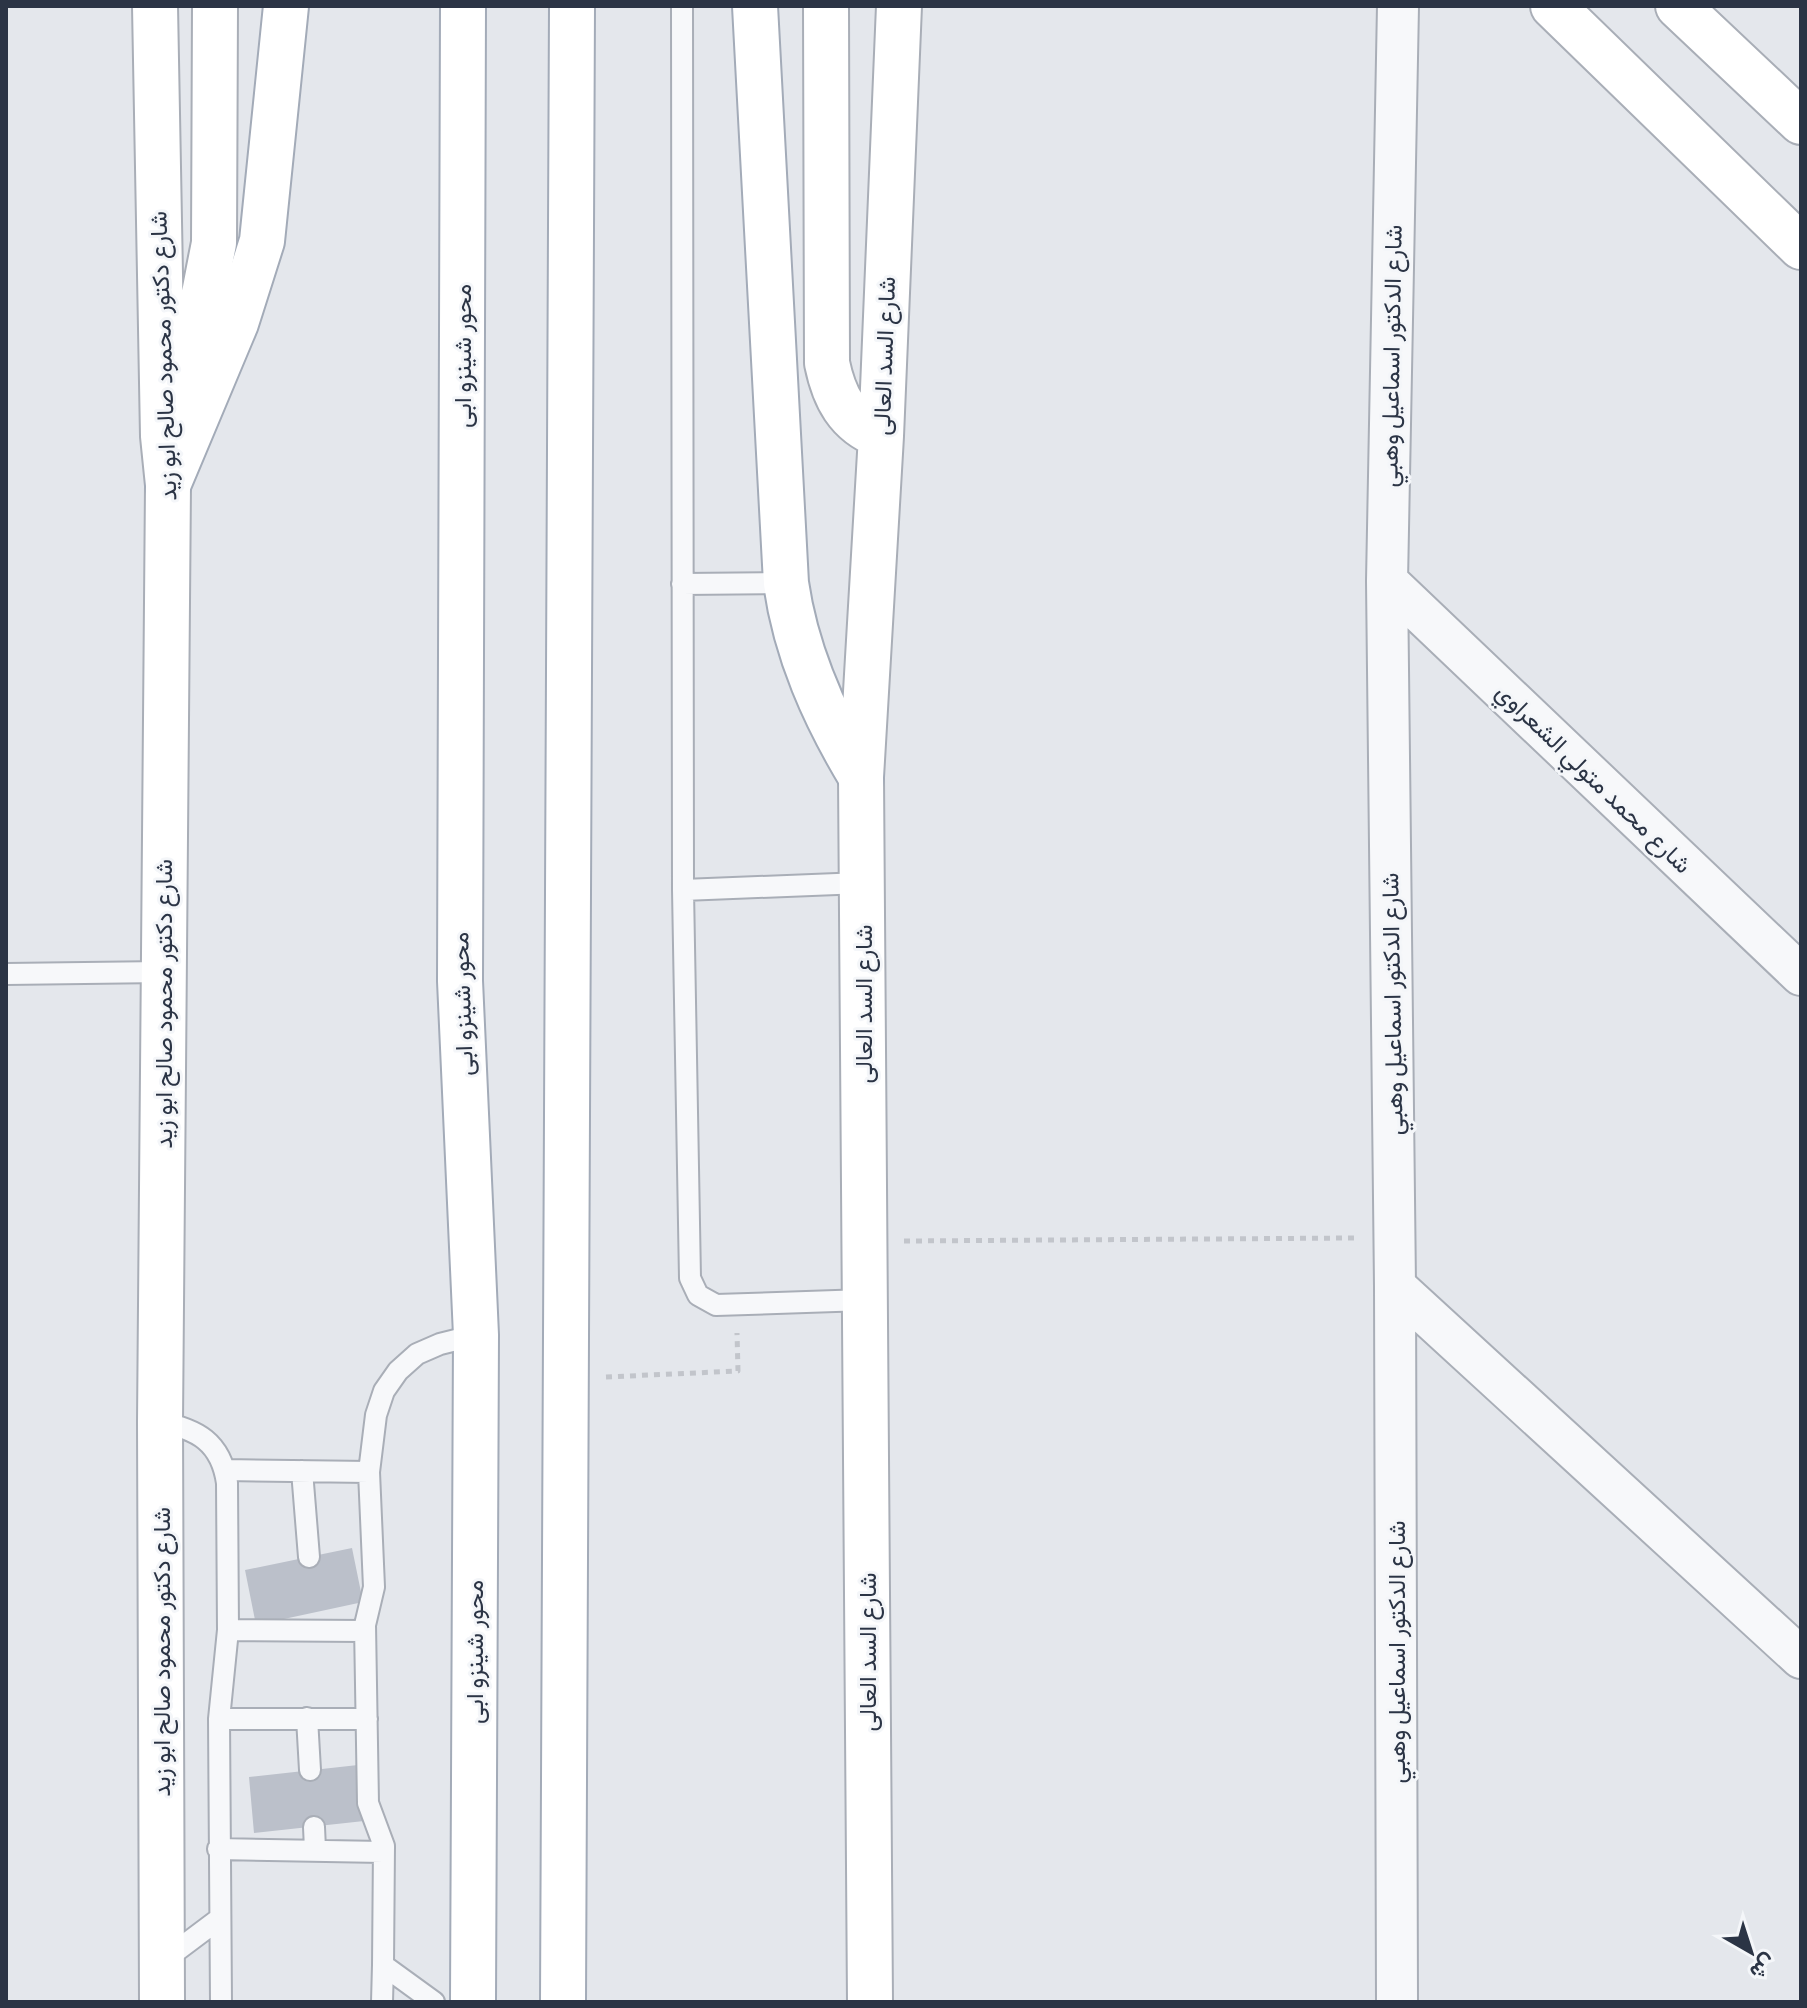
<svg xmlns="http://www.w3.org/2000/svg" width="1807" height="2008" font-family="'PT Sans Narrow',Vazirmatn,sans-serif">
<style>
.building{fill:#bbc0ca}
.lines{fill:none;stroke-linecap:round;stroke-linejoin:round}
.lane-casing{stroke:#a9aeb7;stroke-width:24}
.street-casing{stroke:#a9aeb7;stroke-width:44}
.secondary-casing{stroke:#a9aeb7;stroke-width:48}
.primary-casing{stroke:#a3abb8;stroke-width:48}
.path{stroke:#c2c5cb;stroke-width:5;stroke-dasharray:6 6;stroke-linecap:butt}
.lane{stroke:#f7f8fa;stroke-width:20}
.street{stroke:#f7f8fa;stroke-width:40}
.secondary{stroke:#fff;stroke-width:44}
.primary{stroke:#fff;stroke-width:44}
.labels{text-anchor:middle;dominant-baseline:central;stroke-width:6;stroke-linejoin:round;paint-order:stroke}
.street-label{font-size:24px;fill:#2b3445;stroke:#f4f6f9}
</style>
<rect width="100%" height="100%" fill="#e4e7ec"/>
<path class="building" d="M352 1548 363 1602 256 1625 245 1570Z
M358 1765 364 1821 254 1833 249 1777Z"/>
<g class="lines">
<defs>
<path id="lane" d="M682 6 683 890 690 1278 698 1295 716 1305 865 1300
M682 584 786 583
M683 890 862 883
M6 974 163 972
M160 1422C197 1429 221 1442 227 1483L228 1630 219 1719 221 2002
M225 1470 369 1472
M302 1471 309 1557
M228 1630 365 1631
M307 1718 310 1770
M219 1719H367
M314 1827 315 1849
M218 1849 383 1852
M163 1961 219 1919
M382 2002 383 1965
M434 2002 383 1965 384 1846 368 1803 365 1625 374 1587 369 1472 376 1415 384 1391 398 1371 417 1354 440 1344 476 1335"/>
<path id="street" d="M1387 581 1801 975
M1395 1286 1801 1658
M1397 2002 1395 1286 1387 581 1398 6"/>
<path id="secondary" d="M155 6 163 436 168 485 160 1422 162 2002
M826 6 827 363C834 397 847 423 881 436
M1553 6 1801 247
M1678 6 1801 122
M173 410 194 345 214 243 215 6
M870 2002 861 777 881 436 899 6"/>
<path id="primary" d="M463 6 460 981 476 1335 473 2002
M755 6 786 583C796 653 824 716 861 777
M168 485 236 323 262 241 286 6
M563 2002 572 6"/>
</defs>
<use href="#lane" class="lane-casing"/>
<use href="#street" class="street-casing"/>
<use href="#secondary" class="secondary-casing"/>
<use href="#primary" class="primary-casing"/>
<path class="path" d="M904 1241 1354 1238
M606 1377 738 1371 737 1333"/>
<use href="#lane" class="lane"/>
<use href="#street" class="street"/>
<use href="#secondary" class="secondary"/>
<use href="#primary" class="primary"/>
</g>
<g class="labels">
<g class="street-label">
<text transform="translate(163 356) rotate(-92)">شارع دكتور محمود صالح ابو زيد</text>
<text transform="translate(462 356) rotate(-90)">محور شينزو ابى</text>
<text transform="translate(884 356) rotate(-88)">شارع السد العالى</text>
<text transform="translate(1391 356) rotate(-89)">شارع الدكتور اسماعيل وهبي</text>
<text transform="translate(1594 778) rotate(44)">شارع محمد متولي الشعراوي</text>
<text transform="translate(163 1004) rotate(-90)">شارع دكتور محمود صالح ابو زيد</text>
<text transform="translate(462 1004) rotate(-92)">محور شينزو ابى</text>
<text transform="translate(863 1004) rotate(-90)">شارع السد العالى</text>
<text transform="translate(1392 1004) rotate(-91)">شارع الدكتور اسماعيل وهبي</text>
<text transform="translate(161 1652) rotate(-90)">شارع دكتور محمود صالح ابو زيد</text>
<text transform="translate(474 1652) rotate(-90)">محور شينزو ابى</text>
<text transform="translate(867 1652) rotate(-90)">شارع السد العالى</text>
<text transform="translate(1396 1652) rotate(-90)">شارع الدكتور اسماعيل وهبي</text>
</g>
</g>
<rect width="1807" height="2008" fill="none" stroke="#2b3445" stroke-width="16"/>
<g transform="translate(1751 1952) rotate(141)" stroke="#f4f6f9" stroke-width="6" paint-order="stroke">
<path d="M0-6L14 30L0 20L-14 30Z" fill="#2b3445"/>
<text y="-12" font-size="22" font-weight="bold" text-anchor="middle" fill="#2b3445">ش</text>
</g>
</svg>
